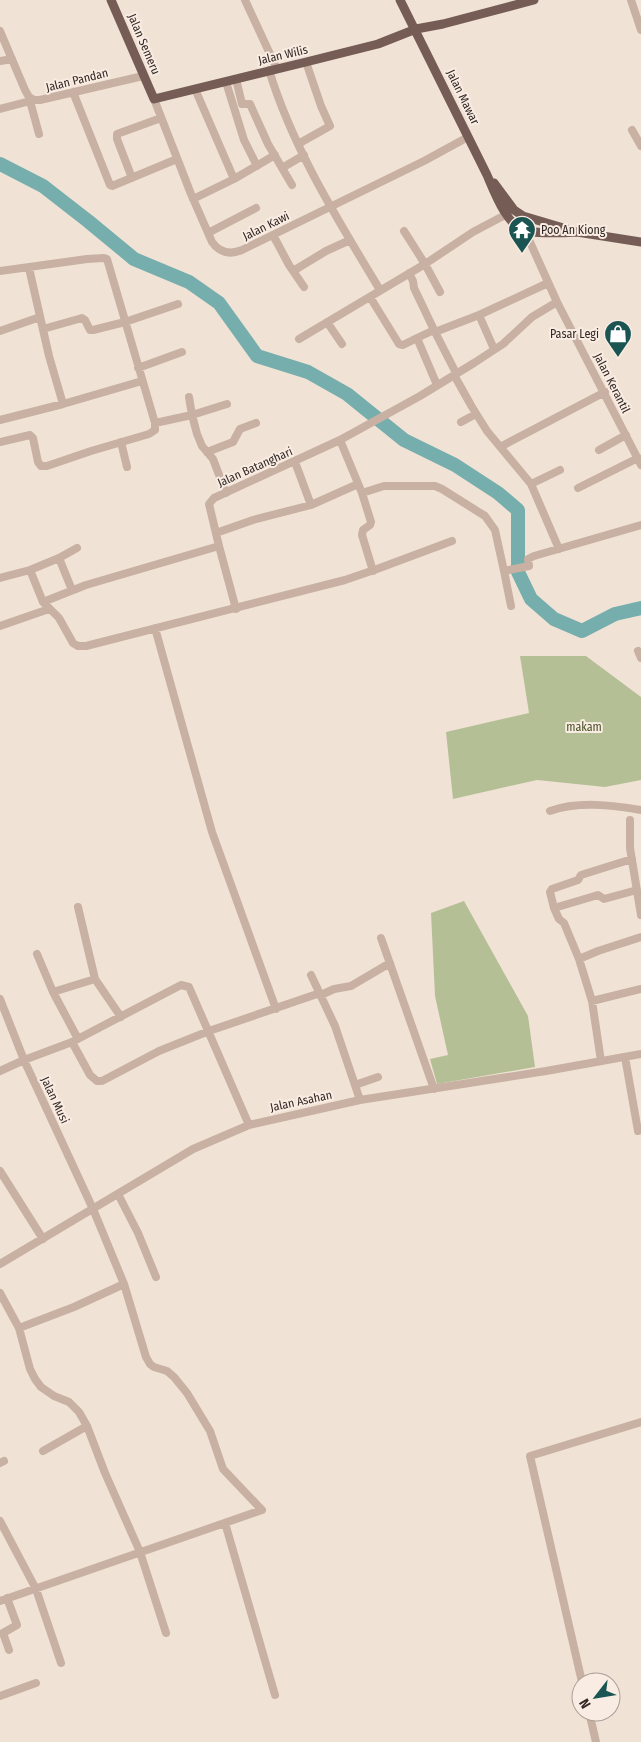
<svg xmlns="http://www.w3.org/2000/svg" width="641" height="1742" font-family="'Fira Sans Condensed',sans-serif">
<style>
.green{fill:#b5bf96}
.lines{fill:none;stroke-linecap:round;stroke-linejoin:round}
.river{stroke:#75aeac;stroke-width:14}
.minor{stroke:#c8b1a2;stroke-width:8}
.major{stroke:#755d55;stroke-width:9}
.labels{text-anchor:middle;dominant-baseline:central;stroke-width:4;stroke-linejoin:round;paint-order:stroke}
.street-label{font-size:12px;fill:#332825;stroke:#f9ece2}
.poi-label{font-size:12px;fill:#332825;stroke:#f9ece2;text-anchor:start}
.park-label{font-size:12px;fill:#465128;stroke:#f9ece2}
</style>
<rect width="100%" height="100%" fill="#f1e2d6"/>
<path class="green" d="M520 656H586L641 697V780L605 787 537 780 453 799 446 732 529 713Z
M464 901 528 1016 535 1067 437 1084 430 1059 448 1055 435 996 431 913Z"/>
<g class="lines">
<path class="river" d="M0 164 43 186 88 221 134 259 189 282 219 303 257 356 308 372 347 394 404 440 455 465 498 493 518 510V572L531 599 554 619 582 631 615 614 641 608"/>
<path class="minor" d="M245 0 277 69
M631 0 641 30
M0 31 25 90 29 97 34 100H40L143 76
M0 61 12 59
M269 70C293 149 338 220 380 290
M236 79 242 104H250L268 144 292 185
M226 82 244 140 257 166
M73 92 110 185 112 186 177 159
M154 99 191 194 212 242C220 253 230 255 242 250L424 161 468 137
M30 101 39 134
M0 109 34 100
M632 130 641 146
M298 144 330 126 321 106 306 62
M282 168 304 155
M132 178 117 139V134L161 118
M234 179 275 155
M193 199 234 179 195 89
M404 231 425 264 440 292
M525 231 557 302 641 465
M208 233 256 208
M273 235 289 265 304 287
M29 268 49 356 63 404
M0 271 87 259 104 258 107 259 155 423 192 415 197 434 202 446 213 459 226 493
M293 271 326 251 350 240
M409 273 413 281 414 288 435 332
M370 297 399 344 403 345 417 338 437 385
M327 322 342 344
M43 329 82 318 85 320 90 330H93L125 322 178 304
M0 331 40 317
M417 338 434 330
M299 339 425 264 473 232 507 214
M494 349 479 315 548 283
M138 368 182 352
M456 373 435 332 479 315
M454 375 472 407 487 431 531 484 559 549
M189 397 192 415 227 404
M0 420 63 404 142 381
M461 422 476 414
M340 440 362 493 371 522 370 525 363 530 362 535 373 571
M0 442 30 435 33 438 38 462 41 466H47L91 451 149 434 155 430V423
M121 442 127 467
M500 447 605 392
M599 450 626 435
M207 452 233 442 240 429 256 423
M295 462 311 505
M531 484 560 470
M578 488 638 458
M362 493 384 486H435L442 489 485 516 495 530 504 571 529 566 528 559 534 556 641 525
M216 533 253 520 311 505 358 484
M452 541 377 569 345 580 86 646H78L73 643 59 618 43 602 86 585 219 546 209 504 214 498 340 440 420 396 474 363 503 344 532 317 557 302
M219 546 236 609
M59 558 72 590
M504 571 511 606
M0 578 30 570
M43 602 30 570 59 558 77 548
M0 626 49 609
M155 628 212 832 276 1009
M638 651 641 658
M550 811C578 801 612 805 641 810
M630 820V848L641 915
M637 890 604 899 598 895 554 908 559 919 564 923 579 959 592 1001 641 989
M78 907 95 979 121 1017
M554 908 550 892 552 889 578 880 581 875 632 859
M381 938 434 1089
M37 954 53 992 78 1039
M579 959 598 951 641 937
M311 975 335 1026 360 1100
M53 992 95 979
M321 995 334 989 351 986 390 963
M0 999 24 1060 93 1209 124 1284 146 1357 150 1364 154 1367 167 1371 174 1377 187 1393 210 1431 223 1469 262 1510 0 1601
M592 1001 601 1061
M72 1042 90 1075 97 1081H102L159 1051 209 1031 320 993
M625 1057 638 1131
M0 1071 24 1060 72 1042 181 985 189 987 249 1125
M355 1085 378 1077
M0 1171 43 1239
M118 1194 138 1233 156 1277
M0 1264 193 1149 249 1125 360 1100 546 1071 641 1054
M0 1293 19 1328 30 1369 35 1379 41 1387 54 1396 69 1402 79 1412 87 1426 105 1473 140 1552 166 1633
M19 1328 74 1307 124 1284
M43 1451 87 1426
M0 1463 4 1461
M0 1521 36 1589 61 1663
M225 1523 275 1695
M7 1598 17 1625 3 1633 9 1650
M582 1682 530 1456 641 1422
M0 1696 36 1683
M589 1712 596 1742"/>
<path class="major" d="M111 0 154 99 306 62 378 44 416 29 443 24 534 0
M400 0 487 175C494 191 507 227 526 231 543 234 561 233 577 232
M494 183 514 210 523 216 577 232 641 242"/>
</g>
<defs>
<symbol id="temple-pin" viewBox="-11 -11 22 30"><path d="M0 17L-7.5 6A9.5 9.5 0 1 1 7.5 6Z" fill="#1a5554" stroke="#f9ece2"/><path d="M0-6L5-2H3V0L6.5 2.5H4V6H1.5V3h-3V6H-4V2.5H-6.5L-3 0V-2H-5Z" fill="#fff"/></symbol>
<symbol id="shop-pin" viewBox="-11 -11 22 30"><path d="M0 17L-7.5 6A9.5 9.5 0 1 1 7.5 6Z" fill="#1a5554" stroke="#f9ece2"/><path d="M-5-2.5h2.3a2.7 3.5 0 0 1 5.4 0H5L5.5 6h-11ZM-1.5-2.5h3a1.5 2.3 0 0 0-3 0Z" fill="#fff"/></symbol>
</defs>
<g fill-rule="evenodd">
<use href="#temple-pin" x="506" y="214" width="32" height="43"/>
<use href="#shop-pin" x="602" y="318" width="32" height="43"/>
</g>
<g class="labels">
<g class="street-label">
<text transform="translate(144 44) rotate(67)">Jalan Semeru</text>
<text transform="translate(283 55) rotate(-13)">Jalan Wilis</text>
<text transform="translate(77 80) rotate(-14)">Jalan Pandan</text>
<text transform="translate(463 97) rotate(64)">Jalan Mawar</text>
<text transform="translate(266 226) rotate(-26)">Jalan Kawi</text>
<text transform="translate(612 383) rotate(63)">Jalan Kerantil</text>
<text transform="translate(255 467) rotate(-24)">Jalan Batanghari</text>
<text transform="translate(55 1100) rotate(65)">Jalan Musi</text>
<text transform="translate(301 1101) rotate(-12)">Jalan Asahan</text>
</g>
<g class="poi-label">
<text x="541" y="230">Poo An Kiong</text>
<text x="599" y="334" text-anchor="end">Pasar Legi</text>
</g>
<g class="park-label">
<text x="584" y="727">makam</text>
</g>
</g>
<g transform="translate(596 1697) rotate(239)"><circle r="24" fill="#f9ece2" stroke="#aa9e96"/>
<path d="M0-4L9 19L0 12L-9 19Z" fill="#1a5554"/>
<text y="-8" font-size="14" font-weight="bold" text-anchor="middle" fill="#332825">N</text>
</g>
</svg>
